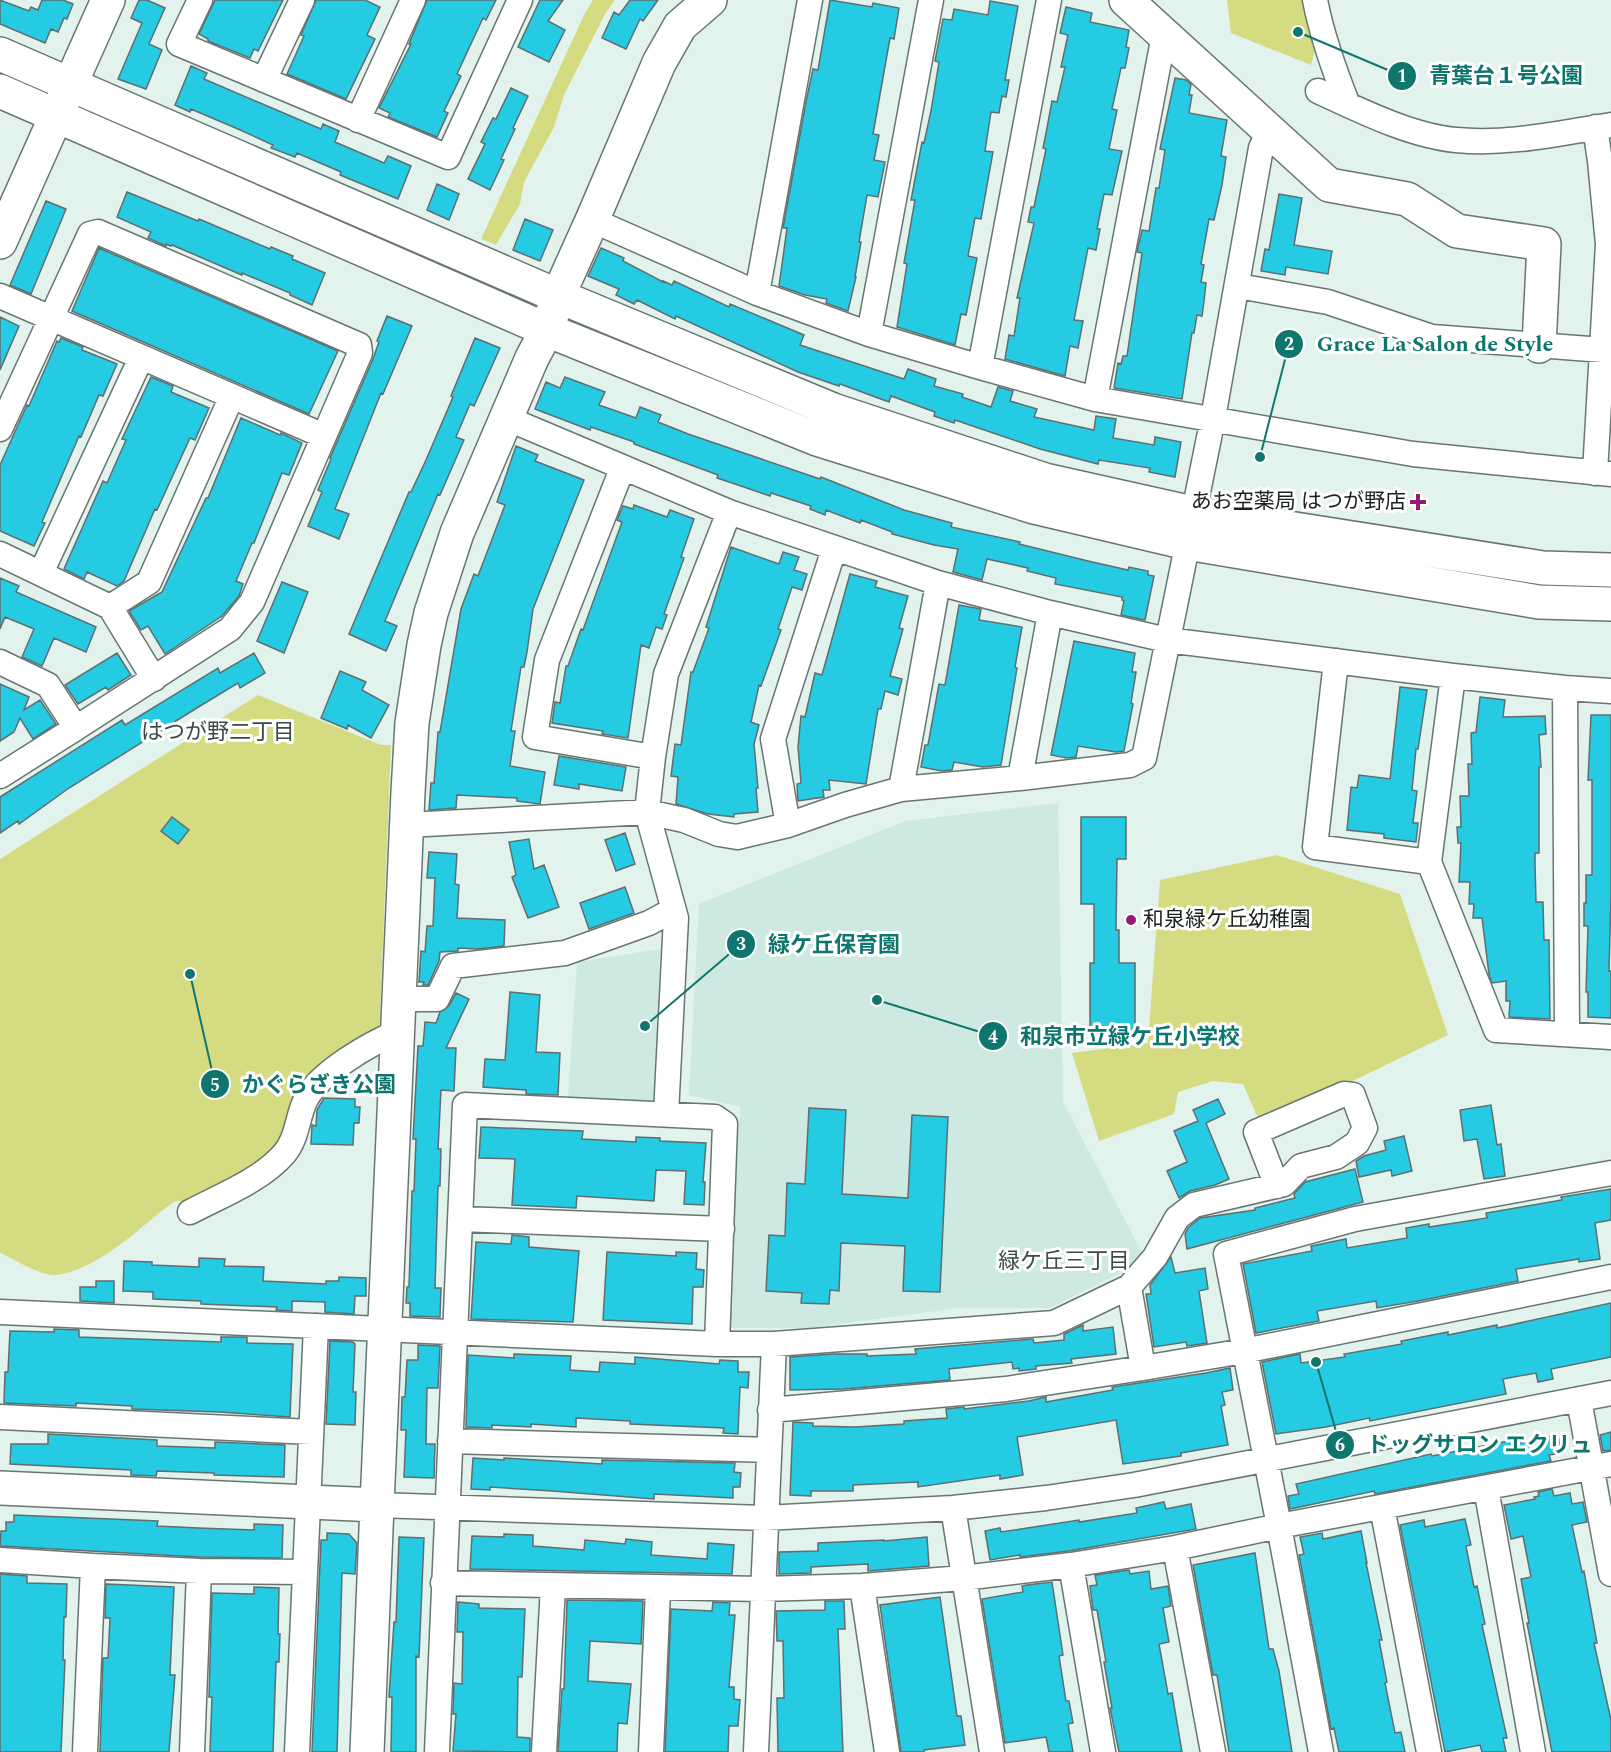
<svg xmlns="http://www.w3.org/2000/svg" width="1611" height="1752" font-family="Spectral,'Noto Sans JP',serif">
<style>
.built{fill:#cee9e2}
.green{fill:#d4db81}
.building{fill:#25cbe2;stroke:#5e6e71;stroke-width:1.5}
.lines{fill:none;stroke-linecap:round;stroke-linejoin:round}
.street-casing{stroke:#677672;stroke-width:27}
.secondary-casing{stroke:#677672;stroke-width:36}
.street{stroke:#fff;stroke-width:24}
.secondary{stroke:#fff;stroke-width:33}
.poi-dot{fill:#941a76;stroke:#fff;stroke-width:2}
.labels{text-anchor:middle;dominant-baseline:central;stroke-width:6;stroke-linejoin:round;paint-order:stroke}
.poi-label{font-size:21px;fill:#1b211f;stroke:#fff;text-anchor:end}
.neighbourhood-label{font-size:22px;fill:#3c4a46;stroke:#fff}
.leader{fill:none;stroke:#0f766e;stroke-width:2}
.callout-dot{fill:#0f766e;stroke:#fff;stroke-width:2}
.mark-label{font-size:18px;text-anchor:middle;font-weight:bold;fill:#fff}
.callout-label{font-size:22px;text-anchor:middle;font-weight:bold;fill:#0f766e;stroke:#fff;stroke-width:6;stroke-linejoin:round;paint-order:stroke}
</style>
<rect width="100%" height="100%" fill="#e2f3ee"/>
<path class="built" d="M1058 803 1063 1102 1146 1260 1050 1308H959L809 1328H726L740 1107 689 1095 699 904 905 821Z
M660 949 654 1104 568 1099 577 962Z"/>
<path class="green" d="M593 0H615L605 14 564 95 554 127 524 182 520 204 496 245 481 239 585 13Z
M1227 0H1310L1316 46 1311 65 1231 33Z
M258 695 381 745H391L379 1036 294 1118 269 1158 196 1201H175C140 1226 115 1256 73 1271 66 1273 58 1276 51 1275 33 1272 16 1260 0 1253V859Z
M1277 855 1400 894 1448 1035 1261 1125 1243 1084 1213 1081 1178 1092 1174 1114 1099 1141 1072 1053 1148 1043 1160 880Z"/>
<path class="building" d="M0 0 29 11 31 7 38 10 42 0H63L73 4 67 19 64 18 58 32 51 29 45 43 0 24Z
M139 0H147L165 8 149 44 162 50 146 89 118 79 142 23 131 18Z
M215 0H283L258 51 254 49 250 58 208 41V39L199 34Z
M316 0H365L380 7 367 35 375 39 346 99 287 74 304 36 301 35Z
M427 0H496L486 20 483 18 457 74 461 76 444 111 448 113 437 137 388 117 390 113 379 108 411 44H409Z
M540 0H563L548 21 565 30 549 62 518 47Z
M630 0H658L643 21 640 19 626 49 602 38 614 12 619 15Z
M830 0 872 7 873 3 899 8 894 39 890 38 873 134 879 135 874 160 885 162 878 197 867 195 859 242H861L855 277H856L848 311 826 303 827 299 805 295 779 286 787 228H783L806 102 813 69 818 70Z
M990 1 1018 6 1005 80H1009L1006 97 1002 96 999 113 991 112 985 151 993 152 981 219 975 218 968 256 977 258 966 315 961 314 955 345 897 327 907 264 904 263 915 200H911L922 142 924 143 931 111 939 62 935 61 943 19 952 20 954 9 988 15Z
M1066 7 1092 13 1090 22 1129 30 1126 47 1129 48 1125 68H1121L1112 109 1117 110 1109 149 1122 151 1112 195 1104 194 1097 229H1100L1096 250 1088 248 1074 320 1083 321 1078 348 1070 346 1065 376 1005 359 1009 335 1014 336 1020 298H1017L1034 223 1028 222 1031 207H1034L1046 149 1043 148 1047 128 1052 101 1057 102 1065 67H1061L1068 35 1060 33Z
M191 66 207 73 204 79 321 129 323 124 339 131 335 142 384 163 388 156 411 166 398 199 340 175 341 172 297 153 295 157 271 148 273 145 238 129 191 109 190 112 175 105Z
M1175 78 1186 80 1191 84 1189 95H1192L1189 113 1227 120 1221 156 1226 157 1222 185 1214 220 1209 219 1201 264 1204 265 1201 282 1206 283 1204 301 1202 316 1197 315 1194 333H1192L1182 399 1114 388 1118 363 1121 364 1123 356H1127L1142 253 1137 252 1142 230 1149 231 1156 188H1159L1165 150 1160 149Z
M511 88 528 96 513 128 515 129 501 159 504 160 490 190 468 179 485 144 481 142 493 118 496 119Z
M437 184 459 194 449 220 427 210Z
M127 192 198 221 199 219 270 249 271 247 293 256 292 259 325 273 312 305 290 295V293L242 273V275L172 245 171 246 166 244V246L148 238 151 232 117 217Z
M1279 194 1302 198 1294 245 1332 251 1328 274 1286 267 1285 275 1261 271 1265 249 1269 250Z
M46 201 66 209 31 294 10 285Z
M525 219 553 230 540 261 513 250Z
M99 248 338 351 309 414 72 311Z
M601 248 624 258 623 261 663 282V281L672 285 674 281 729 307 730 304 804 335 800 345 904 379 908 369 936 379 934 386 963 394 962 397 991 407 998 387 1013 391 1010 401 1037 409 1034 417 1094 430 1096 416 1116 419 1113 438 1154 445 1155 437 1181 442 1175 477 1149 472 1150 468 1099 460 1098 464 1040 449 955 420 954 423 934 416 935 412 891 396 889 402 840 384 839 386 798 372 676 316 675 319 637 300 634 304 616 295 619 289 588 276Z
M387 316 412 326 383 394 381 393 335 509 349 514 339 539 308 526 322 492 318 490 331 459 330 458 373 359 379 342 377 341Z
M0 317 19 326 0 370Z
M61 338 83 347 82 350 117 364 103 396 99 395 81 437 79 436 42 522 45 523 34 546 0 531V465L27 405 29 406 57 341 59 342Z
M475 338 500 348 474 406 470 404 456 437 464 440 440 495 438 494 385 621 397 626 386 651 349 634 409 492H411L426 460 453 397 451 396Z
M151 377 173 386 171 392 209 408 195 440 190 438 157 510 155 509 124 581 117 586 87 572 84 579 64 569 103 481 107 483 126 440 122 439Z
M565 377 605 392 599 405 636 418 640 407 661 415 658 422 688 434 820 479 821 477 904 510 952 523 951 527 1020 542 1019 544 1088 561 1128 570 1129 567 1148 571V575L1154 576 1145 620 1121 615 1124 601 1122 600V597L1055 584 1056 578 1027 571 1028 568 987 559 982 580 953 572 958 549 934 545 892 534V532L861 520 860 523 826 510 825 515 810 509 811 506 771 493 770 496 735 484 717 478 718 475 634 444V442L591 427 590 430 535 409 546 382 560 388Z
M241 418 280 435 281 433 302 443 289 475 282 473 254 543H252L236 581 243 584 239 596 222 616 165 654 148 626 141 630 129 611 162 592 206 498H208Z
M516 446 538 455 535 461 584 480 533 609 527 652 524 667H521L511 731H515L510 766 545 772 540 804 517 801V798L457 795 456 808 429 810 431 783H434L438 732H440L461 609 474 574 478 576 505 505 497 502Z
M634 505 667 517 670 510 694 519 681 557 684 558 664 614 667 615 662 629 656 627 649 648 641 645 628 738 602 734 603 731 552 723 555 702 560 703 566 666H568L581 629 583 630 588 616 622 522 617 520 623 506 633 509Z
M731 547 779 564 783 552 799 557 794 570 807 574 802 590 792 587 778 629 781 630 761 686 759 685 751 722 759 725 754 744 758 788H756L758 812 734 814V817L708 814 676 804 678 777 671 776 675 744 681 745 691 672H693L709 628 706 627Z
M850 574 877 581 875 587 908 596 899 628 903 629 890 676 902 679 898 695 885 691 881 709H878L866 784 829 780 830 790H823L824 797 798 801 797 784 801 783 798 747 801 716 805 717 815 673 822 675Z
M0 578 19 586 16 592 96 627 86 652 54 638 42 666 22 657 34 629 5 617 0 629Z
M282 582 308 592 284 653 257 641Z
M959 605 981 609 979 620 1022 627 1015 667 1017 668 1001 765 983 767 954 762 952 770 942 771 921 767 925 745H928L939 684 945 685Z
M1074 641 1135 653 1132 672H1136L1131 703 1133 704 1124 751 1116 752 1078 746 1076 757 1067 758 1051 755Z
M117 653 131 675 108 690 106 687 78 704 65 685Z
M254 653 265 673 240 688 238 683 200 706 69 788 19 824 18 821 0 833V797L122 720 125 725 218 668 220 673Z
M340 671 366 682 362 690 389 705 371 738 348 725 347 729 321 718Z
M0 684 29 697 24 710 40 700 56 724 33 739 20 718 14 732 0 741Z
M1400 687 1427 690 1418 749H1416L1412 790 1417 791 1413 823H1418L1416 842 1384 838V834L1347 830 1351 787 1357 788 1359 775 1390 779Z
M1480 697 1505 700 1503 717 1545 716 1546 734 1539 735 1541 767H1539V853H1535V863L1536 902H1543L1544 940H1549L1550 1019 1509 1017 1510 1001H1506V981L1492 983 1489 974 1482 918H1473L1474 904H1469L1470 882H1459L1461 843H1458L1457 827H1461L1460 796H1469L1468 764H1472L1471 733 1476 732Z
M1591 715H1611V895L1609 971H1611V1018L1588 1017V992H1586L1588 926H1584V903H1586V875H1592V780H1588Z
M559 756 626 767 622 791 579 784V789L554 785Z
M172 817 189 830 178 844 161 831Z
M1081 817H1126V859H1117L1116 930H1119V963H1135V1031H1090V963H1094V904H1081Z
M625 833 635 864 616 871 605 840Z
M529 839 534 869 544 865 559 907 528 918 512 877 516 875 509 842Z
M429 852 457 854 455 884 459 885 457 918 505 920 504 946 478 949 458 948V951L440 952 439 961 428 985H423L424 982H419L421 951 425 952 427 926H433L435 878H427Z
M625 887 634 913 589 929 580 903Z
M510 992 540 995 536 1052 560 1053 558 1095 526 1094V1090L483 1087 485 1059 505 1060Z
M456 993 469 999 446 1048H456L454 1091 441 1090 438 1149H441L440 1186H438L435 1288H441L440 1317 410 1316V1303H406L407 1287H409L412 1191H414L416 1139H413L418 1046H423L425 1022 436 1023 440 1012 449 1006Z
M324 1098 355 1099V1107H360L359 1123H354L353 1145 311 1144 312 1125 316 1126 317 1110Z
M1218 1099 1225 1114 1206 1123 1229 1179 1215 1185 1190 1191 1179 1198 1167 1171 1187 1162 1174 1131 1198 1121 1193 1110Z
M1491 1105 1497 1145 1501 1144 1505 1176 1484 1179 1477 1139 1464 1141 1460 1110Z
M809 1108 846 1110 842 1194 908 1198 912 1115 948 1117 940 1292 903 1291 905 1246 841 1243 839 1291 830 1290 829 1304 801 1303 802 1293 766 1291 769 1235 785 1236 787 1183 805 1184Z
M481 1127 583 1131 582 1139 636 1142V1137L660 1138V1141L706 1143 703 1182H705L704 1205 684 1204 686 1171 656 1170 654 1201 577 1196 576 1208 512 1205 515 1159 479 1158Z
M1404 1136 1412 1171 1392 1176 1391 1170 1359 1177 1356 1161 1364 1156 1386 1150 1384 1141Z
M1355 1169 1363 1202 1187 1249 1185 1234 1188 1228 1200 1218 1255 1210V1208L1295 1198 1294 1194 1305 1182Z
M1611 1189V1220L1595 1223 1600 1259 1579 1262V1259L1516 1269 1518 1281 1418 1301 1377 1308 1376 1301 1317 1311 1319 1321 1256 1333 1243 1264 1312 1251 1311 1246 1346 1239 1347 1248 1407 1238 1406 1228 1429 1224V1227L1487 1218 1486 1213 1562 1200 1561 1197Z
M512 1235 529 1237V1247L579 1251 573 1322 471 1319 476 1242 511 1244Z
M607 1252 676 1256V1252L697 1253 696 1269 704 1270 703 1287H693L692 1324 603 1320Z
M1171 1257 1175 1273 1205 1268 1208 1289 1199 1291 1207 1343 1187 1346 1186 1342 1154 1347 1146 1294H1151L1150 1285Z
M199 1258 225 1259 224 1266 264 1267 263 1281 326 1284V1281H339V1277L366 1278V1296H355L354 1314 325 1312V1302L292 1301V1311L276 1310 277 1307 201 1304V1301L153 1299V1292L123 1291 124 1261 152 1262V1265L199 1267Z
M96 1281H114V1303L80 1301V1287H96Z
M1611 1303V1357L1551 1369 1553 1379 1538 1382 1536 1373 1503 1379 1506 1394 1370 1421 1369 1418 1326 1427 1276 1434 1262 1362 1300 1354 1301 1363 1345 1357 1344 1354 1402 1344 1401 1341 1417 1338 1448 1332V1335L1497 1325V1328Z
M1083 1325V1331L1113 1327 1116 1354 1071 1359 1072 1363 1036 1366V1369L1019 1371V1368L1013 1369 1012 1362 949 1369 950 1380 843 1389 790 1390V1357L832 1354H867V1356L916 1354 915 1349 1033 1339 1034 1343 1064 1340V1334Z
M54 1329 79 1330V1337L221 1342V1337H247V1343L293 1344 290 1417 219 1412 132 1409V1406L76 1403V1406L4 1403 5 1372H8L10 1331 54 1332Z
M330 1341 353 1342 355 1344 353 1392H356L355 1425 326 1424Z
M418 1345 440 1346 438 1388H427L426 1444H435L434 1478 404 1477 406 1430H401L402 1397H405L407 1360H418Z
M514 1354 571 1356 570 1370 599 1372 600 1362 635 1364V1357L719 1364 720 1360 738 1361V1372H749L748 1388 740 1387 738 1434 723 1433 724 1428 630 1424V1421L576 1418V1427L531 1424V1427L492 1425V1428L466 1427 468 1355 514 1358Z
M1230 1368 1233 1390 1222 1392 1225 1405 1221 1406 1228 1445 1181 1453V1456L1123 1464 1116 1420 1017 1437 1023 1475 1000 1479V1475L918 1487V1482L853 1485V1491H811V1496L790 1495 793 1422 813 1423V1426L855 1427 904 1424V1421L947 1418 946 1409 964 1407V1409L1029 1401 1046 1397V1402L1113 1390 1112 1387 1206 1373Z
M1611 1432V1450L1603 1451 1600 1435Z
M48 1434 157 1440V1446L215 1448V1442L285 1445 284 1477 214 1475V1473L157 1471 156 1476 131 1475V1470L10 1464 11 1444H48Z
M1558 1435 1561 1453 1549 1455 1551 1461 1375 1494 1374 1491 1290 1509 1288 1496 1299 1494 1296 1484 1431 1454 1432 1456 1513 1440 1514 1444Z
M473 1458 504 1460V1458L602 1464V1460L735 1463 734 1472 741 1473 740 1487H733V1498L654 1494V1499L552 1491 490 1487V1490L471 1489Z
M1552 1489 1554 1496 1570 1493 1572 1504 1583 1502 1587 1522 1572 1525 1582 1572 1584 1571 1597 1643H1594L1611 1720V1752H1552L1527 1623H1529L1521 1579 1531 1577 1523 1536 1511 1539 1504 1505 1535 1499 1534 1497 1539 1496 1538 1492Z
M1164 1502 1166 1509 1191 1504 1196 1529 1069 1551 1020 1557V1555L990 1560 985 1531 1000 1528 1001 1532 1079 1520V1522L1137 1513 1136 1508Z
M14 1515 158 1521 157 1526 198 1528 254 1530V1524L283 1525 282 1558 199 1557 0 1546 1 1531H6V1522H14Z
M1465 1519 1471 1545 1466 1546 1474 1587 1477 1586 1485 1624 1482 1625 1507 1738H1503L1506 1752H1482L1480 1745 1445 1752 1400 1525 1424 1520 1425 1527Z
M1361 1531 1367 1563H1366L1382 1640H1379L1387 1682 1385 1683 1395 1733 1401 1732 1405 1752H1339L1334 1728 1331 1729 1299 1555 1304 1554 1300 1537 1322 1533 1323 1539Z
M327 1533 349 1534 357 1543 355 1574 342 1573 337 1752H312L321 1540H327Z
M504 1534 533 1535V1546L584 1550 585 1540 625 1544 626 1539 652 1542 651 1555 707 1559 708 1543 734 1545 732 1574 470 1569 472 1536 504 1537Z
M399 1537 424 1538 419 1657 416 1656V1752H391L392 1697H389L394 1622H396Z
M927 1537 929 1566 868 1571V1564L811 1567V1573L779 1574V1552L818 1551V1543L884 1540V1541Z
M1255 1553 1269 1649H1273L1279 1671 1292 1752H1229L1217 1675H1213L1193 1565Z
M1129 1570 1130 1574 1149 1571 1151 1589 1168 1586 1171 1606 1163 1608 1169 1642 1159 1644 1168 1694 1172 1693 1182 1752H1119L1110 1708H1112L1104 1662H1106L1097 1610H1093L1090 1586 1097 1585 1095 1575Z
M0 1574 27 1576V1583L67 1584 66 1617H64L63 1660H65L61 1752H0Z
M1052 1582 1063 1655 1059 1656 1066 1701H1069L1073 1723 1068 1724 1073 1752H1049L1046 1737 1005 1743 982 1599 1023 1592 1022 1586 1027 1585Z
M106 1584 174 1587 170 1675H175L169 1752H100L103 1658H108L110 1618H105Z
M254 1587 279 1588 278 1634H280L279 1662H276L273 1752H210L212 1697H209L212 1593 254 1594Z
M940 1597 957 1716H961L965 1745 924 1750V1752H901L880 1605Z
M567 1600 643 1601 641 1644 590 1641 588 1681 631 1684 627 1724 618 1723 617 1752H558L562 1689H564Z
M825 1601H844L845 1629H838L843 1752H778L777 1698H784L783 1641H777L776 1611 825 1610Z
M458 1602 479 1604V1608L525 1609 522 1677H518L517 1737 530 1738V1752L453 1751 456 1714H453L454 1683 462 1684 463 1632H457Z
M713 1602 730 1603 729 1615H735L729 1687H734V1699L740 1700 738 1726H729L728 1752H665L671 1609 712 1611Z"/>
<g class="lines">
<defs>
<path id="street" d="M200 0 179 44 448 157 520 0
M1315 0C1322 36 1334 70 1348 105
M264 80 302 0
M1318 91C1359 110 1411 136 1456 140 1509 145 1559 133 1611 125
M358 120 413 0
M1595 127 1600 161 1608 244 1595 473
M592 220 757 293 869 334 980 367 1095 399 1413 454 1611 474
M1238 286 1328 302 1432 337 1603 350
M757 293 810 0
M0 296 324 436 252 602 230 629 76 728
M869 334 931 0
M980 367 1049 0
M1095 399 1164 35
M506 418 729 512 938 583 1050 613 1167 640 1453 676 1565 688 1611 691
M0 429 90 234 98 232 359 345 360 353 324 436
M622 469 547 660 535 737 653 757
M0 554 110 607 154 679
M41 573 141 358
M110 607 149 582 232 396
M1336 661 1315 847 1429 862 1496 1030 1611 1037
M0 662 48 685 76 728 0 776
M1565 688 1567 1034
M1020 778 1050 613
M901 789 938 583
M407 825 647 812 684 820 719 834 737 837 788 825 845 805 901 789 1020 778 1130 765 1144 758 1213 418 1261 148 1269 131
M788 825 773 739 834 549
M1429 862 1453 676
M400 999H437L453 966 565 953 649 923 673 910
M666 1114 676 918 647 812 653 757 666 674 729 512
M190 1212C222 1195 260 1181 284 1154 298 1138 297 1116 306 1099 320 1072 371 1043 398 1032
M461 1219 722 1229
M1129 1287 1155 1257 1177 1218 1194 1205 1284 1184 1301 1166 1336 1157 1357 1143 1365 1128 1353 1095 1344 1094 1256 1132 1277 1186
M0 1312 717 1344H774L1054 1323 1129 1287 1143 1368
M1579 1400 1611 1574
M770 1410 1006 1389 1143 1368 1244 1351 1611 1277
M0 1417 311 1432
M450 1441 769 1450
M1486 1488 1533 1752
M377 1505 765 1518 953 1508 1046 1498 1134 1485 1611 1393
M1382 1507 1429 1752
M953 1508 992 1752
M1175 1548 1213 1752
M0 1560 93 1566 85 1752
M1071 1565 1103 1752
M93 1566 199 1571 305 1572
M443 1583 762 1589 862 1586 963 1578 1071 1565 1175 1548 1279 1526 1611 1464
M862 1586 887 1752
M192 1752 199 1571
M297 1752 316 1326
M437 1752 465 1105 715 1117 725 1124 717 1344
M544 1752 553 1586
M651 1752 658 1589
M756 1752 774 1344
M1321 1752 1279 1526 1226 1254 1355 1219 1611 1173"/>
<path id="secondary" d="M1126 0 1329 185 1407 199 1457 231 1544 244 1539 346
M0 54 558 296 833 410 1045 480 1193 513 1543 568 1611 570
M0 91 547 330 817 439 1034 507 1187 543 1539 602 1611 604
M0 242 108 0
M0 1488 377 1505 367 1752
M377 1505 408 792 412 723 424 645 431 613 457 533 532 358 547 330 558 296 594 216 659 63 680 26 710 0"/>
</defs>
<use href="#street" class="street-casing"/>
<use href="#secondary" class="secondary-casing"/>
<use href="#street" class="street"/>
<use href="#secondary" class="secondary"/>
</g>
<g class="poi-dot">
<path d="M1415 493h6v6h6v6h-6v6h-6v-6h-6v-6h6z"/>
<circle cx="1131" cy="920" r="6"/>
</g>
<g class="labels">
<g class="poi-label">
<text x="1406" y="502">あお空薬局 はつが野店</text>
<text x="1143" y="920" text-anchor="start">和泉緑ケ丘幼稚園</text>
</g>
<g class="neighbourhood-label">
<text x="218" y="732">はつが野二丁目</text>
<text x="1064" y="1261">緑ケ丘三丁目</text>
</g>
</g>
<path class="leader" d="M1298 32L1402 76M1260 457L1289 344M645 1026L741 944M877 1000L993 1036M190 974L215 1084M1316 1362L1340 1445"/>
<g class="callout-dot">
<circle cx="1298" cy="32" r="6"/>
<circle cx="1260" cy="457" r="6"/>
<circle cx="645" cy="1026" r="6"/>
<circle cx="877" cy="1000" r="6"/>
<circle cx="190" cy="974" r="6"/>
<circle cx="1316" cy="1362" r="6"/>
<circle cx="1402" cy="76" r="15"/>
<circle cx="1289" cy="344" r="15"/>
<circle cx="741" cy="944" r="15"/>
<circle cx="993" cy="1036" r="15"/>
<circle cx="215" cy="1084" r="15"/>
<circle cx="1340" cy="1445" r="15"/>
</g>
<g class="mark-label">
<text x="1402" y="82">1</text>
<text x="1289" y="350">2</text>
<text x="741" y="950">3</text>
<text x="993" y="1043">4</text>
<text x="215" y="1091">5</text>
<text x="1340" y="1451">6</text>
</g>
<g class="callout-label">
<text x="1506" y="83">青葉台１号公園</text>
<text x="1435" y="351">Grace La Salon de Style</text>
<text x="834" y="952">緑ケ丘保育園</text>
<text x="1130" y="1044">和泉市立緑ケ丘小学校</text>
<text x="319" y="1092">かぐらざき公園</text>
<text x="1480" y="1452">ドッグサロン エクリュ</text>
</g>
</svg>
